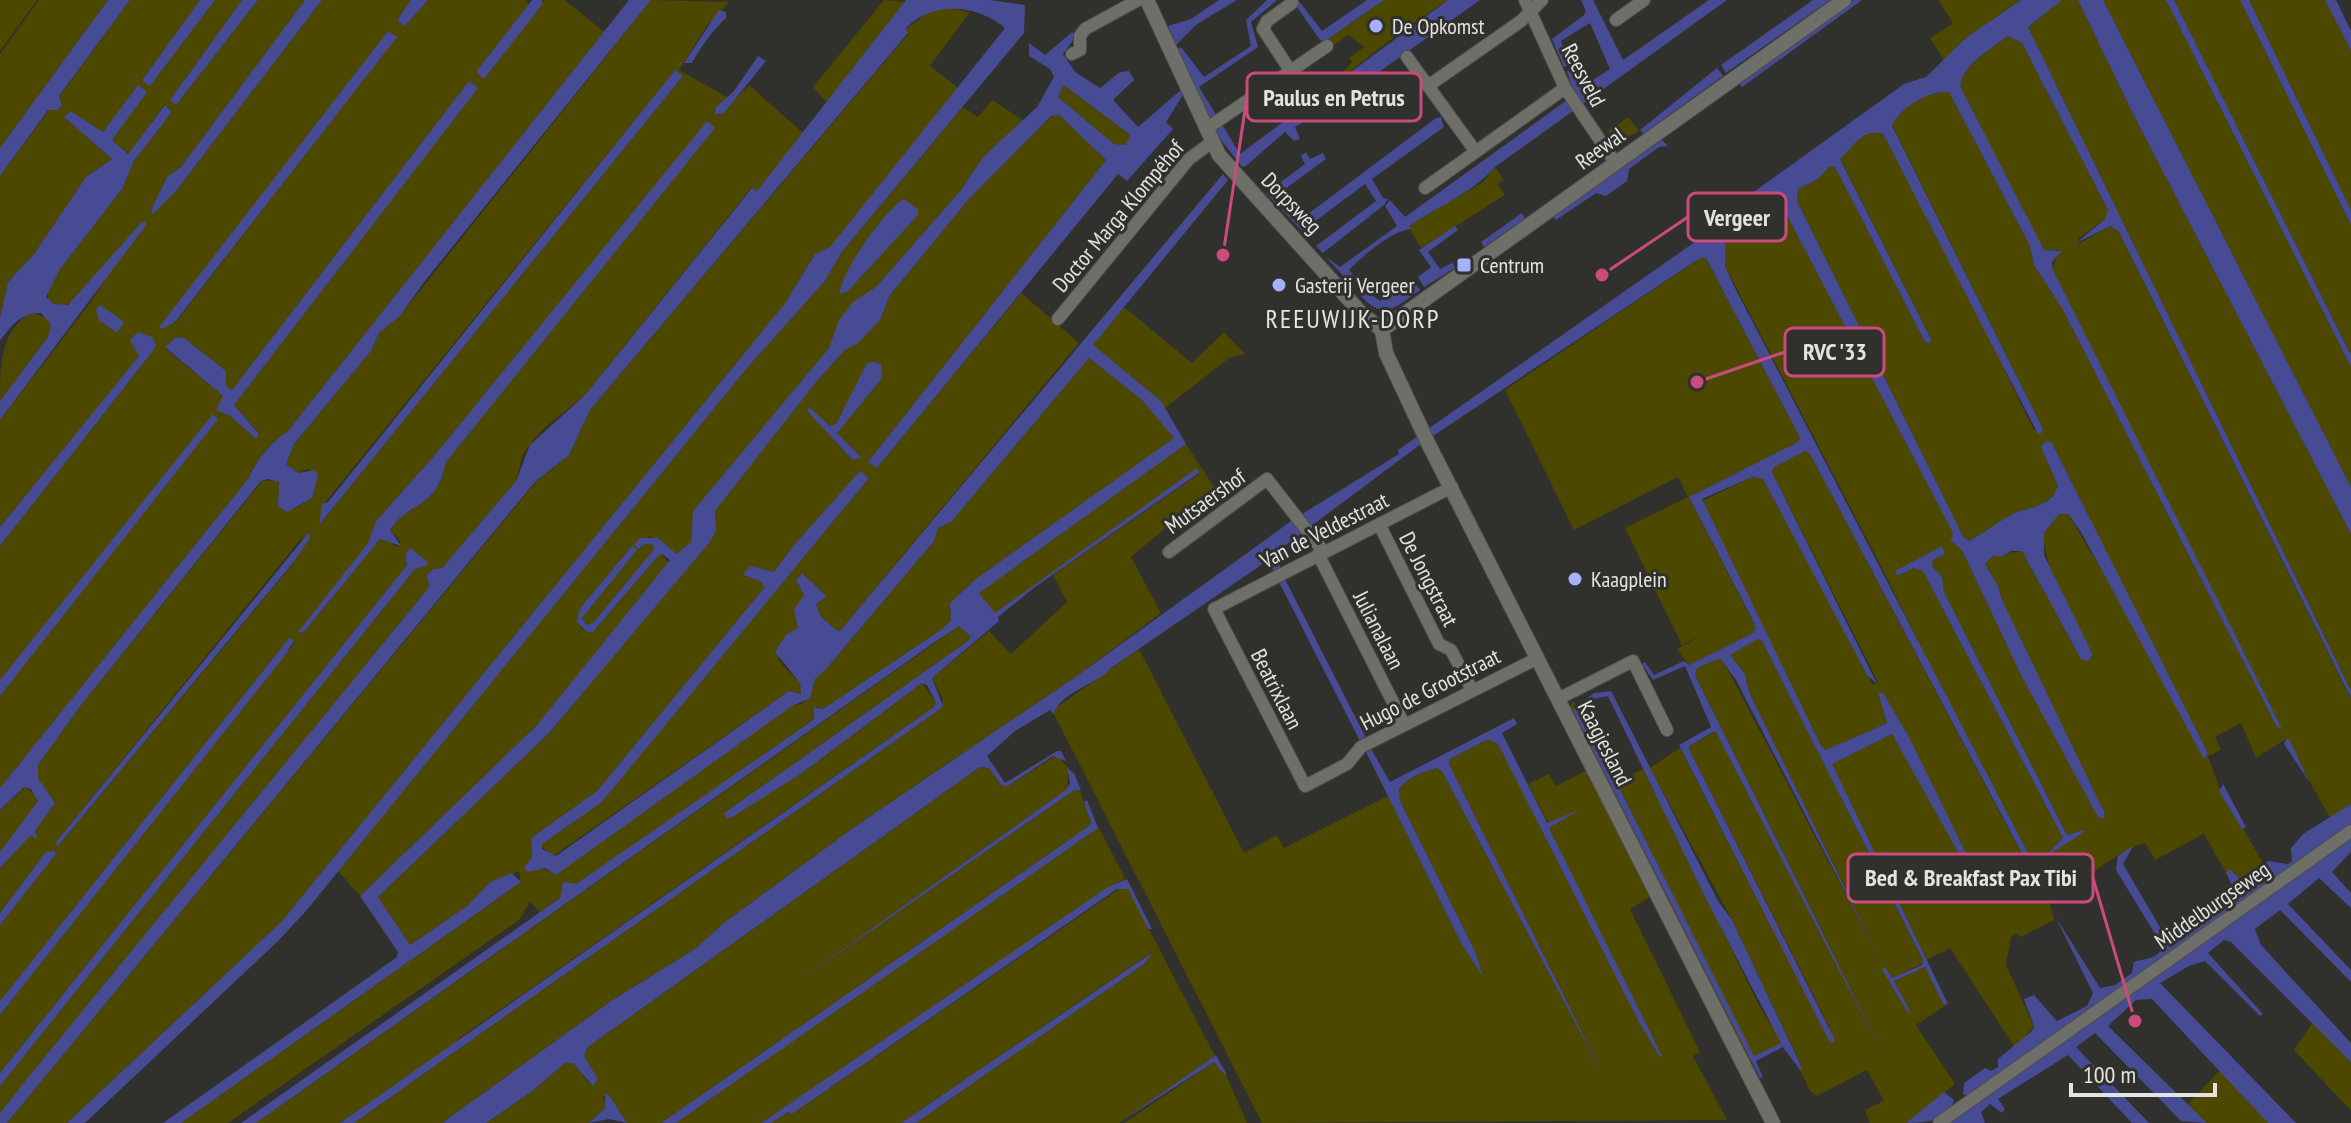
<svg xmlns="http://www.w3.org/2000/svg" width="2351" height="1123" font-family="'PT Sans Narrow',sans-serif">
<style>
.green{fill:#4c4800;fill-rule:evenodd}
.water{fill:#474b93;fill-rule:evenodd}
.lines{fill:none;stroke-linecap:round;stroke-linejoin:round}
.minor-casing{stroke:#4d4d49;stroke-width:14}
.tertiary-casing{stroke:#4d4d49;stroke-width:16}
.minor{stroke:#6f6f69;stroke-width:12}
.tertiary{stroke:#6f6f69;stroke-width:14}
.poi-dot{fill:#a7b0fc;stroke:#30302c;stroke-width:3}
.labels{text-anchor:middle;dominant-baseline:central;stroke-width:6;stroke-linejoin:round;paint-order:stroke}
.poi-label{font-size:22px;fill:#e3e3e0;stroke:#30302c;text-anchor:start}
.street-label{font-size:22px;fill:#e3e3e0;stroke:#30302c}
.quarter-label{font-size:26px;letter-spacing:2px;fill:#e3e3e0;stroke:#30302c}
.leader{fill:none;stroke:#ca4b7c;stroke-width:3}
.callout-dot{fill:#ca4b7c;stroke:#30302c;stroke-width:3}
.callout{fill:#30302c;stroke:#ca4b7c;stroke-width:3}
.callout-label{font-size:24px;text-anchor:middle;font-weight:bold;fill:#e3e3e0}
</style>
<rect width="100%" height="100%" fill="#30302c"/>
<path class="green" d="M0 0H37L0 51Z
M39 0H108L0 148V54Z
M130 0H200L142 80 150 86 215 0H242L170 100 176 105 258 0H305L181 167 167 177 151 210 176 191 322 0H411L397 19 405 26 428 0H525L529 4 476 72 484 79 544 0H565L604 32 288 431C269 444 257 458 248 479L0 788V696L216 416 213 415 0 680V546L152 352 146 336 138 332 139 355 134 363 0 527V420L90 303 141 223 79 297 62 307 48 300 47 289 60 269 122 189 134 161 172 112 164 105 129 154 112 140 146 92 138 86 103 132 64 117 112 159 86 177 34 254 8 282 0 317V176L49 110H58L62 104 59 97ZM388 31 396 37 176 322 160 327ZM469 81 477 88 234 405 259 433 256 439 230 416 216 410 224 397 165 348 177 337 184 338 226 371V386L232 390Z
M651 0 729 2 706 27 679 70 727 97 716 107 718 116 749 85 803 133 757 191 751 188 586 394 541 431 523 454 516 481 442 568 433 569 426 576 430 586 0 1113V1086L415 569 405 555 407 565 0 1073V1015L293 645 289 638 0 1001V925L56 854 46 852 0 913V868L31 834 38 839 35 831 55 803 38 778V765L82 704 262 481 277 480 280 486 278 496 294 509 312 498 318 476 308 469 298 473 286 464 294 444 371 351 379 333 399 317ZM675 70 683 76 319 525 324 504ZM707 122 446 462C435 512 413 498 390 530L401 542 397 547 384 537 380 538 303 633H299L368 543 376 521 434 456ZM303 536 292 565 57 847 56 842Z
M884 0 907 2 827 103 813 87Z
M1384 0H1448L1403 30 1330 87 1352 62 1349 58 1364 47 1348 35 1330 48 1325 41Z
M1938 0H2021L1967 37 1944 61 1930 38 1953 23Z
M2062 0H2078L2132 112 2351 534V691L2028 27Z
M2103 0H2166L2351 367V487Z
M2174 0H2240L2351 225V355Z
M2249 0H2325L2351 51V210Z
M943 7 970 12 930 66 958 88 830 248 815 254 786 302 282 921 67 1123H7L536 482 569 455 590 410 908 34 906 29 933 9Z
M2008 36 2022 43 2108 210 2105 219 2078 239V244L2111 226 2119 232 2351 699V804L2330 818 2286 739 2256 758 2241 723 2215 737 2221 750 2208 756 2219 787 2263 863 2254 875 2241 880 2230 869 2226 873 2204 834 2155 860 2145 843C2117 849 2078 887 2050 903L2054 920 2021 937 2016 934 2011 937 2006 965 2034 1026 2015 1048 1950 948 1926 960 1832 768V764L1892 734 1987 896 1891 706 1878 694 1887 723 1826 750 1821 746 1700 502 1752 477 1763 479 1873 685 1878 682 1772 472 1773 468 1805 451 1810 454 2020 851 1887 578 1725 266V242L1777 204 1782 206 1962 550 2019 671 2029 685 1998 586 1985 564 1994 555 2022 551 2081 659C2074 636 2040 550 2044 534 2046 526 2053 520 2059 514H2068L2183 704 2052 443 2041 447 2058 486C2049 507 2033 506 2015 513 1999 520 1985 533 1969 541L1963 536 1797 201 1798 189 1818 179 1829 166 1835 167 1925 342 1929 343 1931 339 1840 158C1853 147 1863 128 1883 134L1971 301 2026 414 2034 430 2042 433 2043 429 1892 125C1899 108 1930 90 1949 92L2030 246 2034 265 2063 310 2277 727 2052 268 2060 250H2044L2032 230 1960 86C1965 62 1990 50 2008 36ZM1945 554 1933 560 1932 566 1942 577 1944 592 2067 835 2083 830 2061 842 2063 838 1923 571 1914 568 1897 576 1895 571Z
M1064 85 1131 136 1126 145 1114 144 1058 97Z
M992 100 1024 121 983 157 961 190 876 287 847 310 829 348 692 522 691 542 678 555 648 536 639 548 645 544 653 545 654 549 593 623 588 625 582 618 609 585 632 546 580 608 581 628 587 632 597 628 658 555 662 554 669 564 537 725 360 896 338 871 747 368 825 281 841 253 963 107 978 117Z
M1059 115 1106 160 868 462 877 468 1021 293 1079 343 839 632 821 617 816 604 826 598 801 574 796 580 804 596 794 609 798 628 778 660 800 683 801 694 789 691 552 857 541 845 602 801 869 478 860 472 794 545 774 572 750 566 744 576 763 582 764 588 597 791 531 838 532 857 526 866 528 872 539 867 553 873 560 871 792 705 802 704 813 689 814 679 827 668 934 541 938 528 951 522 1089 358 1142 400 1175 438 977 578 950 603 951 620 942 629 823 709 817 706 814 719 806 725 576 885 563 882 560 897 540 912 530 902 519 920 228 1123H181L521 882 519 871 491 882 467 906 410 945 378 897 549 733 716 531 714 511 817 381 845 350 858 342 880 320 890 295 968 200 1037 130 1052 116ZM882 378 836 433 861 457 851 458 825 430 823 419 830 426 836 424 842 411Z
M1628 117 1639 131 1616 143 1608 131Z
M1495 167 1504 180 1498 184 1505 195 1421 248 1408 226 1483 182Z
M1700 258H1706L1800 438 1798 442 1689 497 1756 628 1753 633 1718 651 1880 960 1749 692 1745 674 1729 655 1758 639 1762 641 1923 960 1922 964 1892 978 1885 968 1908 1013 1910 1011 1894 981 1925 967 1946 1005 1916 1025 1955 1084 1906 1123H1870L1865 1110 1884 1101 1867 1070 1817 1096 1810 1091 1800 1070 1802 1067 1732 920 1650 768 1680 748 1831 1043 1834 1040 1827 1022 1688 747 1716 731 1884 1057 1695 675 1697 668 1716 659V652L1689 665 1677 649 1707 633 1682 645 1625 528 1688 497 1678 477 1574 530 1505 390Z
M1124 307 1192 363 1224 332 1245 354 1229 358 1165 408 1092 345Z
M31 313 46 317 51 325 48 337 0 401C0 365 0 331 31 313Z
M1186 444 1214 487 1131 557 1161 613 1081 673 853 828 725 922 695 949 611 1001 442 1123H354L936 712 942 706 943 699 932 678 989 631 1011 654 1067 602 1053 575 1199 474 1197 469 994 614 978 593Z
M959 626 971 637 965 643 724 813 802 773 922 683 936 703 934 707 458 1039 453 1047 340 1123H256Z
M1139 649 1244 853 1277 835 1284 848 1388 796 1460 941 1475 951 1400 801 1399 789C1407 778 1425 771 1438 768L1443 773 1604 1077 1449 764 1450 759 1488 739 1498 744 1660 1057 1550 830 1549 827 1572 813 1548 823 1528 784 1549 774 1556 786 1586 771 1650 897 1630 909 1700 1052 1693 1056 1727 1120 1262 1123 1054 714 1056 708Z
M1573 701 1578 706 1573 709 1575 715 1752 1061 1746 1063 1567 711Z
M1057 755 1069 768 1067 789 790 987 1073 791H1080L1091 822 1089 826 661 1123H627L609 1095 603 1096 605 1108 589 1123H486L531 1092 565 1063H573L589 1083 598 1079 584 1056 588 1047 980 767 989 768 1002 786H1008Z
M1643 769 1763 1013 1781 1039V1043L1754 1057 1614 783Z
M25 787 36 795 37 805 0 852V810Z
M1098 826 1125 878 761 1123H676Z
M1122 887 1128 889 1215 1056 1119 1123H916L1144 964 1152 952 901 1123H771L788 1112 792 1114Z
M2313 1022 2351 1062V1111L2294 1050Z
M1214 1062 1226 1075 1247 1123H1124Z
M2220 1070 2268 1123H2207L2187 1105Z"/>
<path class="water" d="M108 0H130L59 96 62 105 58 110H48L0 176V148Z
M200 0H215L150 86 142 80Z
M242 0H258L176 105 170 100Z
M305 0H322L176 191 153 214 151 210 167 177 181 167Z
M411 0H428L405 26 397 20Z
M532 0H542V5L484 79 476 72Z
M629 0H651L425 281 399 317 379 333 371 351 294 444 286 464 298 473 315 470 318 476 312 498 287 512 278 506 279 482 268 479 261 481 82 704 38 765V778L55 803 35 831 38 840 31 835 0 868V852L38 801 31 789 24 787 0 810V788L248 479C258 458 269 444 288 431Z
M906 0H989L1025 5 1024 33 841 253 825 281 747 368 306 911 278 941 85 1123H67L282 921 786 302 815 254 830 247 1005 28C976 4 934 1 906 28L908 33 590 410 569 455 535 482 7 1123H0V1113L30 1075 430 586 426 576 433 569 442 568 516 481 530 445 586 394 752 188 757 191Z
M1219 0H1237L1197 24 1176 45 1168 26 1191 19Z
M1267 0H1277L1251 22 1258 47 1199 87 1240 154 1448 0H1480L1334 104 1295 127 1300 139 1294 141 1285 132 1246 166 1242 167 1221 140 1192 90 1183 95 1166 122 1173 129 1127 181 1118 174 877 468 868 462 1106 160 1059 115 1051 116 968 200 890 295 880 320 858 343 845 350 817 381 715 511 716 531 709 543 549 733 378 897 410 945 467 906 490 882 512 873 521 882 181 1123H163L397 957 398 952 360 896 537 725 670 560 662 554 658 556 593 632H587L577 622 580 608 632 546 637 550 582 618 587 625 593 623 654 549 653 545 645 544 638 549 634 544 640 538H658L677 554 691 542 693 511 829 348 839 320 854 301 876 287 961 190 983 157 1037 107 1054 77 1050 69 1029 56V43L1045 55 1072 32 1076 36 1063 54 1075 72 1100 88 1120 72 1129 71 1134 80 1113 100 1138 127 1189 83 1177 49 1181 47 1204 77 1251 46 1246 20ZM1064 85 1130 135 1126 145 1114 144 1058 97Z
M1292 0H1298L1322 31 1367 0H1384L1325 41 1320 40Z
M1581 0H1593L1623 60 1709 0H1727L1495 167C1474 192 1437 207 1409 226L1411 229C1392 231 1366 253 1349 270L1353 275 1347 280 1326 257 1340 267 1397 226 1385 206 1390 200 1405 217 1574 95 1567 71 1570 70 1582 87 1610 69 1590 23 1561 41 1569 65 1564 67 1552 39 1584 15 1586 11Z
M1813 0H1830L1726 73 1721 65Z
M1854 0H1862L1742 87 1739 83 1747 75Z
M2021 0H2062L2028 27 2351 691V698L2119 232 2111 226 2076 243 2105 219 2108 210 2022 43 2008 36C1990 50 1965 62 1960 86L2044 250 2062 251 2052 262V268L2282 729 2277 727 2063 310 2034 265 2030 246 1949 92C1930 90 1899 108 1892 126L2043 429 2042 433 2038 434 1883 134C1863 128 1853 147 1840 159L1931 339 1929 343 1925 342 1835 167H1829L1818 179 1798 189 1797 201 1963 536 1969 541C1985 533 1999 520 2015 513 2033 506 2050 507 2058 486L2041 447 2046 441 2052 443 2208 753 2204 759 2081 532 2068 514H2059L2044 533V555L2091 651 2092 656 2088 661 2081 659 2022 551H2011L2001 557 1994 555 1985 564 1998 586 2002 600 2105 814 2103 818 2098 817 2019 671 1962 550 1951 541 1953 533 1782 206 1777 204 1725 242V266L1734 286 2029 855 2025 859 1810 454 1805 451 1773 468 1772 472 1877 684 1867 675 1763 479 1752 477 1702 499 1821 746 1826 750 1887 723 1878 693H1883L1909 737 1987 896 1984 898 1892 734 1832 764 1948 1004 1944 1005 1925 967 1894 981 1910 1011 1908 1013 1882 969 1885 967 1892 978 1922 965 1923 960 1762 641 1758 639 1730 655 1745 674 1749 692 1880 960 1736 680 1720 658 1697 668 1695 675 1884 1057 1716 732H1713L1688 747 1835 1040 1832 1043 1828 1039 1679 745 1711 727 1685 666 1653 680 1642 664 1645 662 1654 675 1684 661 1689 665 1753 633 1756 628 1749 613 1689 497 1798 442 1800 438 1706 258H1700L1421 444 1275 553 1281 569 1274 572 1267 561 1111 668C1099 684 1061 691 1054 714L1050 710 1015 731 987 756 1005 783 1057 751H1061L1066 761 1053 756 1008 786H1002L989 768 980 767 588 1047 584 1056 598 1079 593 1086 573 1063H565L531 1092 486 1123H442L611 1001 695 949 725 922 853 828 1081 673 1294 519 1399 454 1398 450 1719 225 1720 216 1904 84 1926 77 1967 37Z
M2078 0H2103L2351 487V534L2132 112Z
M2166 0H2174L2351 355V367Z
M2240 0H2249L2351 210V225Z
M2325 0H2336L2351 31V51Z
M719 10 726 12V18C712 31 701 47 692 63H684Z
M388 31 397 37 175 322 162 329 159 327Z
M758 56 766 61 723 114H715L716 107 734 91Z
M1717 68 1723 76 1643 134 1640 130Z
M675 70 683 76 319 525 322 504 328 502Z
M469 81 478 88 234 405 259 434 256 439 230 416 216 410 223 396 165 347 176 337 184 338 226 371V386L232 390Z
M138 85 147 92 112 140 128 154 165 105 172 112 134 161 122 189 60 269 46 297 54 304 68 305 141 223 145 221 146 225 0 420V401L48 337 51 325 41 313C20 313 11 326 0 341V317L8 282 34 254 86 177 112 159 64 117 71 111 103 132Z
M1441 117 1444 127 1372 179 1383 198 1388 199 1384 205 1323 253 1316 246 1376 201 1365 184 1302 231 1282 210 1289 205 1304 217 1436 118Z
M707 121 715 128 446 462C435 512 412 498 390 530L401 546 380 539 303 633 298 632 368 543 376 521 434 456Z
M1662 140 1668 146 1659 147 1629 169 1627 181 1606 196 1596 193 1556 220 1552 216Z
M1306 152 1310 159 1323 153 1326 159 1285 189 1278 206 1266 193 1305 164 1301 156Z
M1223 174 1228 180 1093 345 1161 401 1186 444 979 593 995 613 1197 468 1199 473 1035 587 998 617 999 621 932 678 943 706 936 712 354 1123H340L934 707 936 703 927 685 922 683 802 773 734 816 727 819 724 813 965 643 971 637 959 626 932 644 256 1123H241L560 898 563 882 576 884 806 725 814 719V707L823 709 942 629 951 620 950 603 977 578 1174 438 1142 400 1089 358 951 522 938 528 934 541 827 668 815 679 810 698 792 706 556 875 545 868 528 872 524 868 532 857 531 838 597 791 764 588 762 582 743 575 750 566 774 572 794 545 860 471 869 478 602 802 542 844V849L556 856 789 691 801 694 800 683 775 652 786 635 798 628 794 609 804 595 796 580 802 573 827 597 816 604 821 617 839 632Z
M904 199 918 209V215L848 291 840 294C838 276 886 208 904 199Z
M1522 213 1525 218 1484 247 1481 242Z
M1455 226 1458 230 1428 252 1440 269 1452 263 1456 267 1424 287 1418 277 1431 267 1419 250Z
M1413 280 1420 290C1394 308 1384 322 1359 294L1368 292 1380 301Z
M100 305 124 322 117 333 99 320 96 310Z
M138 332 152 337 156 345 152 352 0 546V527L139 356 130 340Z
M874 362 881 364 882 378 837 433 861 457 853 460 807 411 810 408 830 426 836 424 867 363Z
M213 414 218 419 0 696V680Z
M309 532 310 538 292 564 57 847 56 842Z
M1942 546 1945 554 1933 560 1932 566 1942 577 1944 592 2067 835 2083 830 2084 832 2042 859 2063 838 1923 571 1914 568 1897 576 1895 571Z
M410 548 428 562 426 566 415 569 0 1086V1073L407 565 405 555Z
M1284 577 1367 740 1361 743 1278 580Z
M289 638 294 640 287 653 0 1015V1001Z
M1611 691 1718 901 1732 920 1802 1068 1800 1070 1783 1047 1756 1061 1763 1077 1760 1078 1575 715 1573 709 1578 706 1754 1056 1781 1043 1705 897 1608 696 1583 701 1594 693Z
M1514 718 1517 724 1502 733 1547 823 1581 809 1550 827V830L1662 1056 1660 1057 1639 1022 1498 744 1488 739 1450 759 1449 764 1604 1077 1443 773 1438 768C1424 771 1407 778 1399 789L1400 801 1475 951 1483 977 1460 941 1365 750 1370 747 1390 782Z
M2286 739H2289L2310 783 2284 744Z
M1067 768 1074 773 1081 790 1073 791 790 987 1067 789 1070 782Z
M2223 784 2246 827 2242 829 2219 791Z
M1087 800 1098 828 676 1123H661L1089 826 1091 822 1084 802Z
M2351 804V828L2213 925 2351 837V852L2332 872 2351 893V908L2319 878 2288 904 2351 970V982L2280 910 2255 929 2261 945 2351 1043V1062L2231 942 2224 940 2208 953 2263 1014 2260 1016 2205 961 2189 966 2160 983 2296 1123H2268L2152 999 2136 1000 2108 1026 2207 1123 2181 1121 2095 1033 2076 1047 2149 1123H2132L2068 1055 1998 1099 2005 1109 2002 1113 1990 1104 1981 1112 1985 1123H1945L2050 1039 1968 1096 1963 1094 1964 1083 1985 1068 1991 1071 1998 1067V1059L2032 1031 2034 1026 2024 999 2034 995 2057 1021 2087 1006 2093 993 2055 916 2100 988 2115 985 2132 973 2134 962C2146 958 2156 960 2163 947L2116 870 2118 856 2133 846 2123 864 2171 946 2192 932 2197 923 2212 917 2237 895 2226 873 2230 869 2241 880 2253 875 2268 861 2288 864 2292 861 2291 848 2303 834Z
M55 851 56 854 0 925V913L46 852Z
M1127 879 1152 929H1148L1128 889H1117L792 1114 788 1112 771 1123H761L1108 887Z
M1153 952 1144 964 916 1123H901Z
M1216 1055 1226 1073V1076L1214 1062 1119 1123Z
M1944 1092 1954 1100C1948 1121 1925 1123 1906 1123Z
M605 1093 609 1095 627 1123 609 1119 589 1123 605 1108Z"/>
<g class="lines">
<defs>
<path id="minor" d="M1525 0 1565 88 1616 164
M1292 3 1267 21 1263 29 1301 87
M1616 20 1644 0
M1072 54 1080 50V36L1085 29 1138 0
M1407 57 1476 152
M1428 86 1521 21 1542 0
M1206 129 1327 46
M1425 188 1565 88
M1058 319 1189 159 1212 142
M1452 487 1214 609 1305 786 1347 764 1361 747 1538 658
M1379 524 1439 644 1451 650 1472 690
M1169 552 1267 479 1323 551
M1318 554 1404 724
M1558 699 1633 661 1667 730
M1939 1123 2351 831"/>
<path id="tertiary" d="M1147 0 1219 155 1361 313 1382 330 1386 353 1429 445 1773 1123
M1382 330 1844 0"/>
</defs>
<use href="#minor" class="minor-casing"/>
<use href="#tertiary" class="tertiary-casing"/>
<use href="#minor" class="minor"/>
<use href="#tertiary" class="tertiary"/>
</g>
<g class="poi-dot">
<circle cx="1376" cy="26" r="8"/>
<rect x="1456" y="257" width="16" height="16" rx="4"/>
<circle cx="1279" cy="285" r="8"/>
<circle cx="1575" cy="579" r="8"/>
</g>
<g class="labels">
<g class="poi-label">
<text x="1392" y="26">De Opkomst</text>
<text x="1480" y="265">Centrum</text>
<text x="1295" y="285">Gasterij Vergeer</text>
<text x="1591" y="579">Kaagplein</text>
</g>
<g class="street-label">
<text transform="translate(1584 75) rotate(62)">Reesveld</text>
<text transform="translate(1600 148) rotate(-36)">Reewal</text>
<text transform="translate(1292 203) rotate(46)">Dorpsweg</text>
<text transform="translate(1118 216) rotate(-50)">Doctor Marga Klompéhof</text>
<text transform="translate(1205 501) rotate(-36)">Mutsaershof</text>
<text transform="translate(1324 530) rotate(-27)">Van de Veldestraat</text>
<text transform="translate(1429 579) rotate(63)">De Jongstraat</text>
<text transform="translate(1379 630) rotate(63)">Julianalaan</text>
<text transform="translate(1277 689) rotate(63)">Beatrixlaan</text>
<text transform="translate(1430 689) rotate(-27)">Hugo de Grootstraat</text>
<text transform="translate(1605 743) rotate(63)">Kaagjesland</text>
<text transform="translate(2212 905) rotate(-35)">Middelburgseweg</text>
</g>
<g class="quarter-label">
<text x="1353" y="318">REEUWIJK-DORP</text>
</g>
</g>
<path class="leader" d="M1223 255L1247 97M1602 275L1688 217M1697 382L1785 352M2135 1021L2093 878"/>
<g class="callout-dot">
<circle cx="1223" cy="255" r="8"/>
<circle cx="1602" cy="275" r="8"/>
<circle cx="1697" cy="382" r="8"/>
<circle cx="2135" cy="1021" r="8"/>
</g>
<g class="callout">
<rect x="1247" y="73" width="174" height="48" rx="8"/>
<rect x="1688" y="193" width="98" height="48" rx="8"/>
<rect x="1785" y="328" width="99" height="48" rx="8"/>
<rect x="1848" y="854" width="245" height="48" rx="8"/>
</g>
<g class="callout-label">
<text x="1334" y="106">Paulus en Petrus</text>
<text x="1737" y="226">Vergeer</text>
<text x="1835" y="360">RVC '33</text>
<text x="1971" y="886">Bed &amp; Breakfast Pax Tibi</text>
</g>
<path d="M2071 1083v12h144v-12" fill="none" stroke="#e3e3e0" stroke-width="4"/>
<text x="2083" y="1083" font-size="24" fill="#e3e3e0" stroke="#30302c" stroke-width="6" paint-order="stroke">100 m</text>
</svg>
